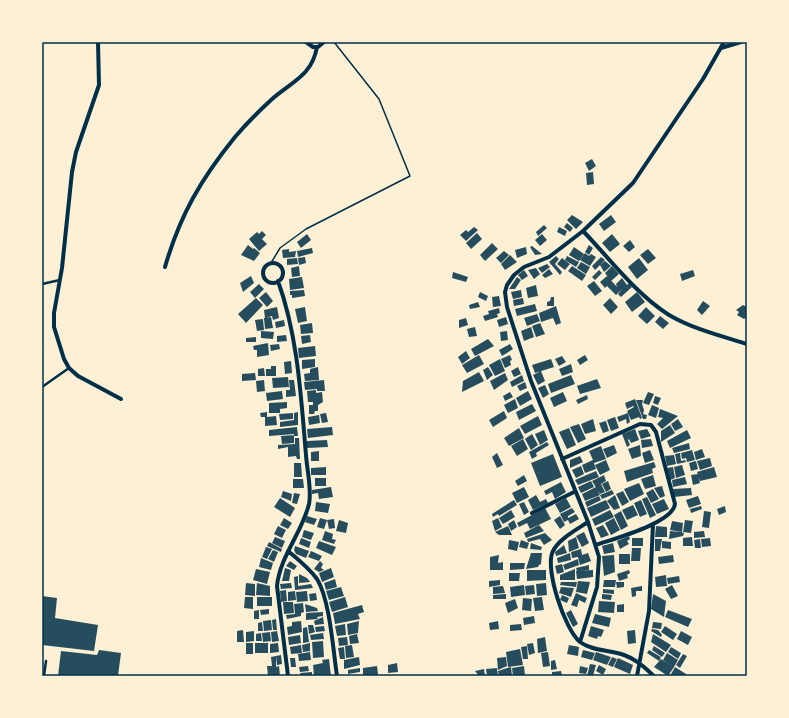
<svg xmlns="http://www.w3.org/2000/svg" width="789" height="718" font-family="'Public Sans',sans-serif">
<style>
.building{fill:#264d5e}
.lines{fill:none;stroke-linecap:round;stroke-linejoin:round}
.path{stroke:#003049;stroke-width:1.5}
.service{stroke:#003049;stroke-width:2.5}
.minor{stroke:#003049;stroke-width:4}
.neatline{fill:none;stroke:#003049;stroke-width:1.5}
</style>
<rect width="100%" height="100%" fill="#fdf0d5"/>
<path class="building" d="M592 159 596 166 589 171 585 163Z
M593 172 594 184 587 185 586 173Z
M572 215 583 222 576 229 567 220Z
M611 215 616 222 604 231 599 224Z
M567 223 573 228 570 232 564 227Z
M544 225 547 228 538 236 536 232Z
M474 227 478 230 466 241 460 235 466 230 468 232Z
M559 227 563 229 562 230 563 229 567 231 565 236 557 232Z
M262 231 266 235 262 239 267 244 259 251 249 239 257 232 259 234Z
M477 233 482 239 471 249 466 243Z
M307 234 311 240 301 248 297 242Z
M542 234 547 240 540 246 535 240Z
M612 234 620 244 610 252 602 243Z
M630 240 635 247 629 252 623 246Z
M492 243 498 249 485 261 480 255Z
M248 245 253 249 254 248 260 253 254 261 241 255Z
M589 245 593 248 589 255 585 252Z
M532 246 542 254 535 255 530 247Z
M526 247 527 254 517 258 515 250Z
M574 247 584 254 579 261 569 255Z
M312 248 313 253 298 257 297 251Z
M289 249V252L296 251 295 257 283 258 282 250Z
M648 249 656 258 648 264 640 255Z
M504 251 509 255 501 263 496 258Z
M585 253 589 256 591 254 596 257 590 266 580 260Z
M510 255 517 262 505 270 501 264Z
M556 256 559 259 555 264 562 272 560 275 549 262Z
M567 256 579 262 576 267 565 260Z
M305 257 306 263 299 265 298 258Z
M601 257 605 260 595 270 592 266Z
M297 258 298 264 287 265V259Z
M562 258 570 264 565 270 557 264Z
M639 258 648 270 637 279 628 267Z
M605 261 611 266 604 272 600 265Z
M581 262 590 267 586 274 577 268Z
M547 264 550 267 542 273 538 268Z
M299 266 300 276 292 277 291 268Z
M572 266 586 275 582 281 568 271Z
M612 266 619 274 611 281 605 273Z
M536 268 540 274 534 279 528 270Z
M549 269 553 274 545 278 542 275Z
M524 270 528 276 522 280 518 275Z
M599 270 602 273 595 280 592 277Z
M693 270 695 276 682 281 680 274Z
M453 272 468 277 466 282 452 278Z
M251 276 254 283 243 292 240 283Z
M607 276 617 287 616 284 622 278 627 285 629 283 632 287 621 297 618 294 622 289 616 295 607 286 605 288 600 282Z
M302 277 304 288 290 290 289 279Z
M517 277 521 280 515 289H509Z
M594 281 602 291 595 296 587 286Z
M259 284 264 289 255 298 250 292Z
M536 285 538 296 528 298 526 288Z
M304 290 305 296 292 298V295H290V291Z
M521 290 522 297 513 299 511 292Z
M266 292 273 301 267 307 259 298Z
M480 292 488 296 486 301 478 297Z
M637 292 645 302 632 312 625 302Z
M499 296 501 306 493 307 492 297Z
M551 297H554V306H547V302L550 301Z
M256 298 263 305 246 323 238 314Z
M523 298 524 304 514 306 513 300Z
M610 298 618 307 611 314 603 305Z
M703 301 710 306 702 315 697 310Z
M478 302 480 307 470 309 469 305Z
M535 304 537 311 517 316 515 309Z
M743 305 747 307V317L744 319 737 315 739 312 736 310Z
M556 306 561 323 556 325 553 318 541 322 539 313Z
M277 307 279 318 273 320 272 316 265 318 264 310Z
M305 307 307 321 298 323 295 309Z
M646 307 655 316 647 324 638 316Z
M499 308 500 313 497 314 498 317 485 321 483 316 489 314 488 311Z
M537 314 540 321 527 326 524 318Z
M660 316 669 323 663 329 655 322Z
M271 317 273 328 265 329 264 318Z
M506 317 508 324 499 327 497 320Z
M466 318 468 325 459 328V320Z
M263 319 264 330 257 331 255 320Z
M284 320 285 326 276 328 275 322Z
M312 323 313 333 301 334 300 325Z
M540 323 545 334 536 337 532 326Z
M475 327 477 336 469 337 467 329Z
M531 327 534 337 524 341 521 331Z
M261 331 274 332 273 339 261 338Z
M507 331 508 340 501 341 500 332Z
M286 335 287 341 277 342V336Z
M310 335 311 342 302 344 301 336Z
M256 337V342H246V338Z
M488 339 494 346 475 356 471 349Z
M268 343 269 355 257 357V350H254L253 346Z
M279 344 280 349 271 351 270 345Z
M510 344 513 349 502 356 499 350Z
M315 346 316 356 299 358 298 348Z
M466 351 470 358 462 364 458 357Z
M479 355 484 364 467 373 462 365Z
M510 355 512 360 510 361 511 365 505 368 501 359Z
M585 355 588 360 580 365 577 360Z
M562 356 566 362 559 366 555 359Z
M315 359V367L302 369V360Z
M500 359 505 371 495 376 489 365Z
M551 359 554 367 535 373 532 365Z
M291 361 292 373 285 374 284 362Z
M571 364 573 372 562 376 559 369Z
M271 366H276V376H266V369H271Z
M318 367 319 380 305 381 304 374 310 373V369Z
M488 367 493 375 487 380 483 370Z
M518 367 521 374 514 377 511 371Z
M264 368 265 376H258V369Z
M541 371 545 381 538 385 533 375Z
M479 372 484 381 462 392 463 381Z
M255 373 256 380 242 381V374Z
M505 373 508 380 494 390 490 381Z
M522 375 524 381 512 387 510 382Z
M571 375 575 384 551 393 548 384Z
M288 377 289 387 273 388 272 378Z
M597 379 601 388 580 394 577 386Z
M264 380 265 391 257 392 256 381Z
M289 380H294L296 396 286 397V390H290Z
M324 380 325 391H317V389L305 390 304 382Z
M525 382 527 388 520 391 517 386Z
M545 385 549 394 543 398 538 388Z
M316 390V393L322 392 323 402 318 405V411H315L314 414H309V405H313V402H308L307 391Z
M282 391 283 399 267 401 266 393Z
M528 391 532 399 520 406 516 398Z
M510 392 513 397 505 401 503 396Z
M563 392 567 401 554 407 550 398Z
M648 392 654 394 649 405 643 403Z
M587 395 588 399 578 404 576 400Z
M655 396 661 398 658 405 653 403Z
M515 399 518 408 508 413 504 405Z
M635 399 642 418 640 419 639 417 631 420 627 411 634 407 633 406 627 409 625 403Z
M636 400H643L642 404 644 410 643 414 647 415 646 419H643Z
M287 402V408L280 409V413H269V403Z
M532 404 536 411 519 420 516 412Z
M652 405 659 408 656 418 648 415Z
M660 409 678 416 662 429 657 424 663 418 658 417Z
M504 411 507 418 493 427 489 420Z
M267 412V417L276 416 277 425 265 426V417H261L260 413Z
M298 412V425L280 427V422L294 420V413Z
M293 413V419L280 420 279 414Z
M326 413 328 422 322 423 320 414Z
M628 413 630 422 627 424 626 419 619 422 617 417Z
M319 415 320 423 309 425 308 417Z
M538 416 542 425 525 434 520 426Z
M615 417 619 428 611 431 607 420Z
M593 419 596 431 585 434 581 424Z
M678 419 683 427 675 431 671 424Z
M606 421 609 431 603 433 599 423Z
M579 424 586 439 578 443 570 427Z
M670 425 675 433 661 442V431Z
M297 427 298 436H294V431V434L269 436V430Z
M332 427 333 435 308 438 307 429Z
M519 428 524 438 509 446 504 438Z
M569 428 576 445 567 449 559 432Z
M635 429 639 440 631 443 629 439 628 440 630 445 627 447 622 434Z
M647 429 651 436 641 439 638 431Z
M544 430 548 440 540 445 535 434Z
M687 430 691 438 670 448 667 441Z
M532 434 538 445 531 450 525 439Z
M294 435V443L282 444 281 436Z
M295 438H299L300 459H297L296 456 288 457V447L278 449V445L295 444Z
M523 439 528 449 517 456 511 446Z
M651 439 653 446 642 448 641 440Z
M327 440 328 447 307 448V441Z
M547 442 549 445 536 453 537 456 532 459 529 452Z
M689 443 690 449 674 453 672 448Z
M614 445 617 453 607 458 603 449Z
M640 445 641 456 632 459 628 449Z
M601 446 606 459 594 463 596 469 585 473 582 465 593 460 589 451Z
M702 449 705 457 696 460 694 452Z
M650 450 654 460 645 463 642 453Z
M692 450 695 460 687 462 686 458 682 459 681 453Z
M319 451V461H311V452Z
M497 453 503 465 497 468 492 457Z
M680 453 681 461 685 460 686 462 677 464 675 454Z
M553 454 562 477 540 486 531 463Z
M674 455 676 464 667 466 665 456Z
M580 456 583 462 570 468V460Z
M710 458 712 466 700 470 697 461Z
M606 460 610 470 600 475 595 465Z
M696 461 698 469 691 471 689 463Z
M654 462 656 467 652 469 653 473 627 482 624 471Z
M294 463H301L302 477H294Z
M682 465 685 475 676 478 674 467Z
M581 466 584 474 576 478 572 470Z
M326 467V475H311V468Z
M673 467 675 478 670 480 667 468Z
M714 467 717 477 700 481 697 472Z
M596 471 599 477 578 485 575 480Z
M698 474 700 483 693 485 691 475Z
M524 475 527 481 518 486 515 481Z
M604 475 606 481 601 484 605 492 600 494 592 481Z
M653 475 656 486 645 489 641 479Z
M685 477 687 484 673 487 672 480Z
M315 478H326V486H315Z
M293 479H303L304 488H293Z
M591 481 594 487 581 493 578 487Z
M608 481 611 489 606 492 602 484Z
M561 482 566 492 555 499 552 492 546 495 544 491Z
M639 483 644 494 630 501 624 489Z
M662 486 665 496 660 498 654 488Z
M331 487 333 497 319 499 318 493 312 494V490Z
M524 487 529 497 517 503 512 493Z
M596 487 600 495 585 501 582 494Z
M691 488 692 495 674 497 673 489Z
M653 489 659 499 651 503 646 493Z
M612 490 614 494 602 499 600 495Z
M283 491 292 494 291 501 281 497Z
M623 491 629 502 622 506 616 494Z
M294 493 300 494 297 504 292 503Z
M536 495 540 502 546 499 548 503 533 510 528 500Z
M615 495 620 508 614 510 607 501Z
M599 496 601 500 587 507 585 502Z
M698 496 701 504 689 508 686 500Z
M647 497 656 515 650 518 642 499Z
M280 498 295 508 290 517 274 507Z
M566 498 571 507 560 513 555 504Z
M664 499 669 509 657 514 652 504Z
M514 500 517 505 499 516 498 514 493 517 492 514Z
M606 500 610 508 591 517 587 508Z
M641 500 647 514 640 517 634 503Z
M316 502 330 504 328 513 315 511Z
M524 502 529 512 524 515 519 504Z
M633 505 638 515 627 520 622 510Z
M701 506 702 509 691 513 690 509Z
M725 506 726 512 719 515 717 509Z
M545 508 551 519 530 529 527 523 519 527 517 523Z
M572 508 575 512 568 516V518L576 514 579 519 570 524 568 520 564 522 560 514Z
M511 510 515 517 503 524 499 518Z
M610 510 614 517 595 526 592 519Z
M621 511 628 526 621 530 614 515Z
M704 511 711 512 709 528 702 527Z
M307 516 317 519 314 525 305 522Z
M560 516 565 525 560 529 554 520Z
M284 518 292 523 288 529 280 525Z
M320 518 327 520 324 529 317 527Z
M498 518 502 527 495 531 492 521Z
M614 518 620 530 611 535 605 523Z
M334 519 335 528 329 529 327 520Z
M339 520 348 523 346 533 336 531Z
M514 520 517 527 511 531 508 524Z
M685 520 693 521 691 533 683 532Z
M672 521 683 523 682 532 670 530Z
M539 525 544 531 526 538 524 533Z
M603 525 609 535 601 538 596 528Z
M278 526 286 530 282 538 274 534Z
M508 526 512 535H499L495 532Z
M656 526 667 527V537H655Z
M304 530 314 533 311 540 302 537Z
M325 531 333 534 332 539 336 540 334 544 322 540Z
M670 531 681 532 684 533 683 536 669 539Z
M704 531 705 537 694 538V532Z
M584 532 589 543 582 547 576 536Z
M545 533 552 540 544 545 540 539 528 542 527 539Z
M629 536 630 539 627 541 629 544 620 549 617 541Z
M275 537 285 541 282 548 272 543Z
M576 537 579 548 569 552 568 541Z
M692 537 693 546H683V538Z
M301 538 311 542 309 548 299 544Z
M632 538H643V546H632Z
M710 538 711 546 702 547 701 539Z
M655 539H662L660 551H655Z
M700 539 701 548H695L694 540Z
M509 540 519 542 517 551 508 549Z
M521 540 529 543 527 549 519 547Z
M319 541 336 547 332 555 316 548Z
M662 541 671 542V549L662 548Z
M269 542 282 549 281 552 267 546Z
M531 543 542 547 541 550 530 549Z
M613 543 615 552 604 554 602 546Z
M564 545 567 553 556 556 555 552Z
M295 546 309 551 306 558 296 554 294 550Z
M266 547 272 549 267 559 262 557Z
M632 548H641L640 561H631Z
M581 549 582 555 588 553 591 561 580 565 578 557 572 558 571 552Z
M273 550 278 552 274 562 268 559Z
M311 551 322 556 319 561 308 557Z
M531 553H542L541 564 539 565 538 567 526 569Z
M570 553 571 560 558 563 557 558Z
M619 554H630V564H619Z
M499 555 498 563 503 562V570H490V557Z
M614 555 615 572 604 576 602 556Z
M673 555 674 562 659 564 658 557Z
M261 558 273 563 271 570 259 567Z
M578 559 579 565 565 570 563 565Z
M290 561 297 566 294 570 286 566Z
M320 561 323 564 321 568 324 570 319 572 314 569Z
M510 563H525L524 569 510 570Z
M562 564 564 572 557 574 555 566Z
M589 565V570L577 571 576 568Z
M285 568 291 570 289 581H282Z
M331 568 334 577 322 582 319 573Z
M256 569 270 572 267 584 253 580Z
M575 569V580H560V575Z
M527 570H546V580L527 581Z
M593 570V577L577 579 576 571Z
M629 570 630 573 627 575 628 578 619 581 617 574Z
M509 573H520L519 581H509Z
M299 574 307 578 310 582 299 583Z
M666 575 667 586 656 587 655 577Z
M298 576V586L311 584 313 588 295 590 294 577Z
M679 576 680 582 668 584 667 578Z
M335 579 337 587 326 590 324 583Z
M500 580V585L489 587V581Z
M604 580H616L615 587H603Z
M578 581 590 582 587 594 576 592Z
M561 582H577L576 587 560 585Z
M616 582H624V587L617 588Z
M246 583 255 584V596L245 595Z
M257 583 270 586V596L256 595Z
M291 583 292 588 281 589 280 584Z
M546 583 547 595 537 596 536 584Z
M524 585 525 595 511 597 510 587Z
M534 585 535 594 526 595 525 586Z
M672 585 678 596 671 599 665 589Z
M503 586 505 593 493 594V587Z
M642 586V591H636V596L632 597 631 588Z
M341 587 344 596 329 600 326 591Z
M561 587 574 588 571 597 559 593Z
M603 589 614 590V594L603 593Z
M286 590 287 601 281 602 280 591Z
M295 591 296 600 288 601V592Z
M307 591 308 601 297 602 296 592Z
M316 593 317 600 310 601 309 594Z
M576 593 587 598 585 603 579 600 577 607 571 605Z
M506 594V599H493V595Z
M602 594 612 595 611 600 602 599Z
M653 594 666 601 664 617 651 609Z
M562 595 569 598 567 603 560 600Z
M42 596 57 598 55 618 98 625 94 651 42 645Z
M245 597H253V609L244 608Z
M257 597H272V606H257Z
M345 597 348 607 332 612 329 602Z
M542 597 544 610 535 611 533 598Z
M523 598 532 599 531 611 522 610Z
M515 599 518 608 508 613 505 603Z
M599 601 615 602 614 613 598 612Z
M283 602H293L294 613 284 614Z
M303 603 304 612 301 613V616L287 619 286 615 295 614 294 604Z
M305 604 317 608 318 611 306 612Z
M624 604V612H617V605Z
M362 605 364 612 358 614 360 619 335 624 333 613Z
M269 609V614L261 615 260 610Z
M259 610V619H254V611Z
M571 610 578 624 573 627 566 613Z
M668 610 692 619 688 627 665 617Z
M323 612V616L317 617 318 619 306 620V613Z
M595 614 611 618 609 627 592 623Z
M534 616 535 623 524 625 523 618Z
M323 617 324 624 315 625 314 621Z
M276 619 277 630H273L272 620Z
M271 620 272 630 264 631 263 621Z
M301 621 302 632 288 635 287 627 292 626V622Z
M359 621 358 633 348 635 347 624Z
M498 621 499 629 490 630 489 623Z
M262 622 263 631H258V623Z
M653 622 662 623 661 629 652 628Z
M345 624 346 635 337 636 335 626Z
M521 624 522 630 510 631V625Z
M308 625H313L315 632 309 634Z
M324 626 325 631 316 632 315 627Z
M591 626 604 630 601 637 598 636 597 639 588 636Z
M665 626 677 634 673 640 661 632Z
M307 627 309 642 303 643V628Z
M652 629 658 630 662 635 661 637 651 631Z
M243 630 244 642H237V631Z
M635 630 636 643 628 644 627 631Z
M254 631V641L246 642V632Z
M277 631 279 641 272 642 271 632Z
M681 631 692 637 688 645 677 639Z
M270 632 271 641 263 642 262 633Z
M261 633 262 641H256V634Z
M323 633 324 639 311 640 310 635Z
M357 634 359 643 350 644 349 636Z
M653 634 671 645 666 652 651 642Z
M300 635 301 643 289 645 288 637Z
M347 637 348 645 339 646 338 638Z
M545 637 547 651 538 653 537 639Z
M323 641 324 657 313 658 312 642Z
M246 643H253V654H246Z
M255 643H268V653H255Z
M278 643 279 652 270 653V644Z
M310 643V651L303 652 302 645Z
M533 643 535 653 529 655 527 644Z
M301 645 302 653 291 654 290 647Z
M352 645 354 657 346 658 345 646Z
M569 645 579 647 578 656 567 654Z
M527 646 528 659H523L521 647Z
M654 646 665 653 662 657 652 650Z
M344 647 345 659H340L338 648Z
M671 647 681 653 678 659 668 652Z
M520 649 523 665 508 667 506 652Z
M99 650 121 653 118 676H58L61 651 97 655Z
M583 650 595 653 592 660 581 657Z
M649 650 661 657 659 661 647 653Z
M310 652 311 660 299 661 298 654Z
M548 652 550 666 543 667 541 653Z
M596 652 611 657 607 665 593 660Z
M667 653 678 660 674 667 663 660Z
M683 654 687 656 680 668 676 665Z
M281 655 282 664 277 665 276 656Z
M276 656V667L279 666 280 676H268L267 666H272L271 657Z
M359 657 360 665 344 669V660Z
M506 657 507 666 498 670 497 658Z
M612 657 617 659 613 667 608 665Z
M290 658H295L296 667H291Z
M618 658 633 665 630 674 614 667Z
M329 659 331 676H314L313 665 323 663 322 660Z
M661 659 674 667 668 676 654 667Z
M555 660 557 669 551 670V661Z
M397 663 398 672 388 673V665Z
M590 664 596 665 593 676H587Z
M599 665 606 669 603 675 596 671Z
M308 666 309 671 300 672 299 667Z
M377 666 378 674 375 676H363V668Z
M524 666 525 676H513L512 668Z
M580 666 588 668 586 674 579 673Z
M511 667 512 676H499L498 671 504 669V673V669Z
M675 667 686 674 685 676H670Z
M360 668V672L348 674V670Z
M497 668 498 676H487L486 669Z
M484 669 485 676H479L475 671Z
M561 671 562 676H552V672Z
M312 672V676H301L300 673Z"/>
<g class="lines">
<path class="path" d="M271 263 280 248 306 229 410 176 379 99 334 42"/>
<path class="service" d="M42 284 60 280
M42 387 69 368
M44 676 46 661"/>
<path class="minor" d="M98 42 99 85 76 152 72 172 62 268 54 313V327L64 359 69 368 78 376 121 399
M306 42 313 47H318L324 42
M721 48 741 42
M583 231C610 259 636 294 669 315 693 329 721 336 747 344
M263 273a10 10 0 1 1 20 0a10 10 0 1 1-20 0Z
M165 267C180 215 201 179 235 137 246 124 258 112 271 100 291 82 312 76 317 47
M278 281C298 336 301 398 306 455 307 470 312 490 309 504 302 533 280 556 277 586L288 676
M562 459 640 424 651 425 656 432 675 504C673 523 613 539 596 545
M532 513 574 492
M588 522C576 530 559 539 553 551 544 568 565 630 580 642 592 651 610 650 624 655 636 659 645 668 654 676
M288 551C299 560 309 568 317 579 330 600 333 650 337 676
M580 642 597 587 599 557 588 522 531 381 507 307 505 292 507 285 514 275 524 267 549 257 583 231 633 183 703 79 724 42
M637 676 649 611 653 524"/>
</g>
<rect width="789" height="718" fill="none" stroke="#fdf0d5" stroke-width="86"/>
<rect x="43" y="43" width="703" height="632" class="neatline"/>
</svg>
